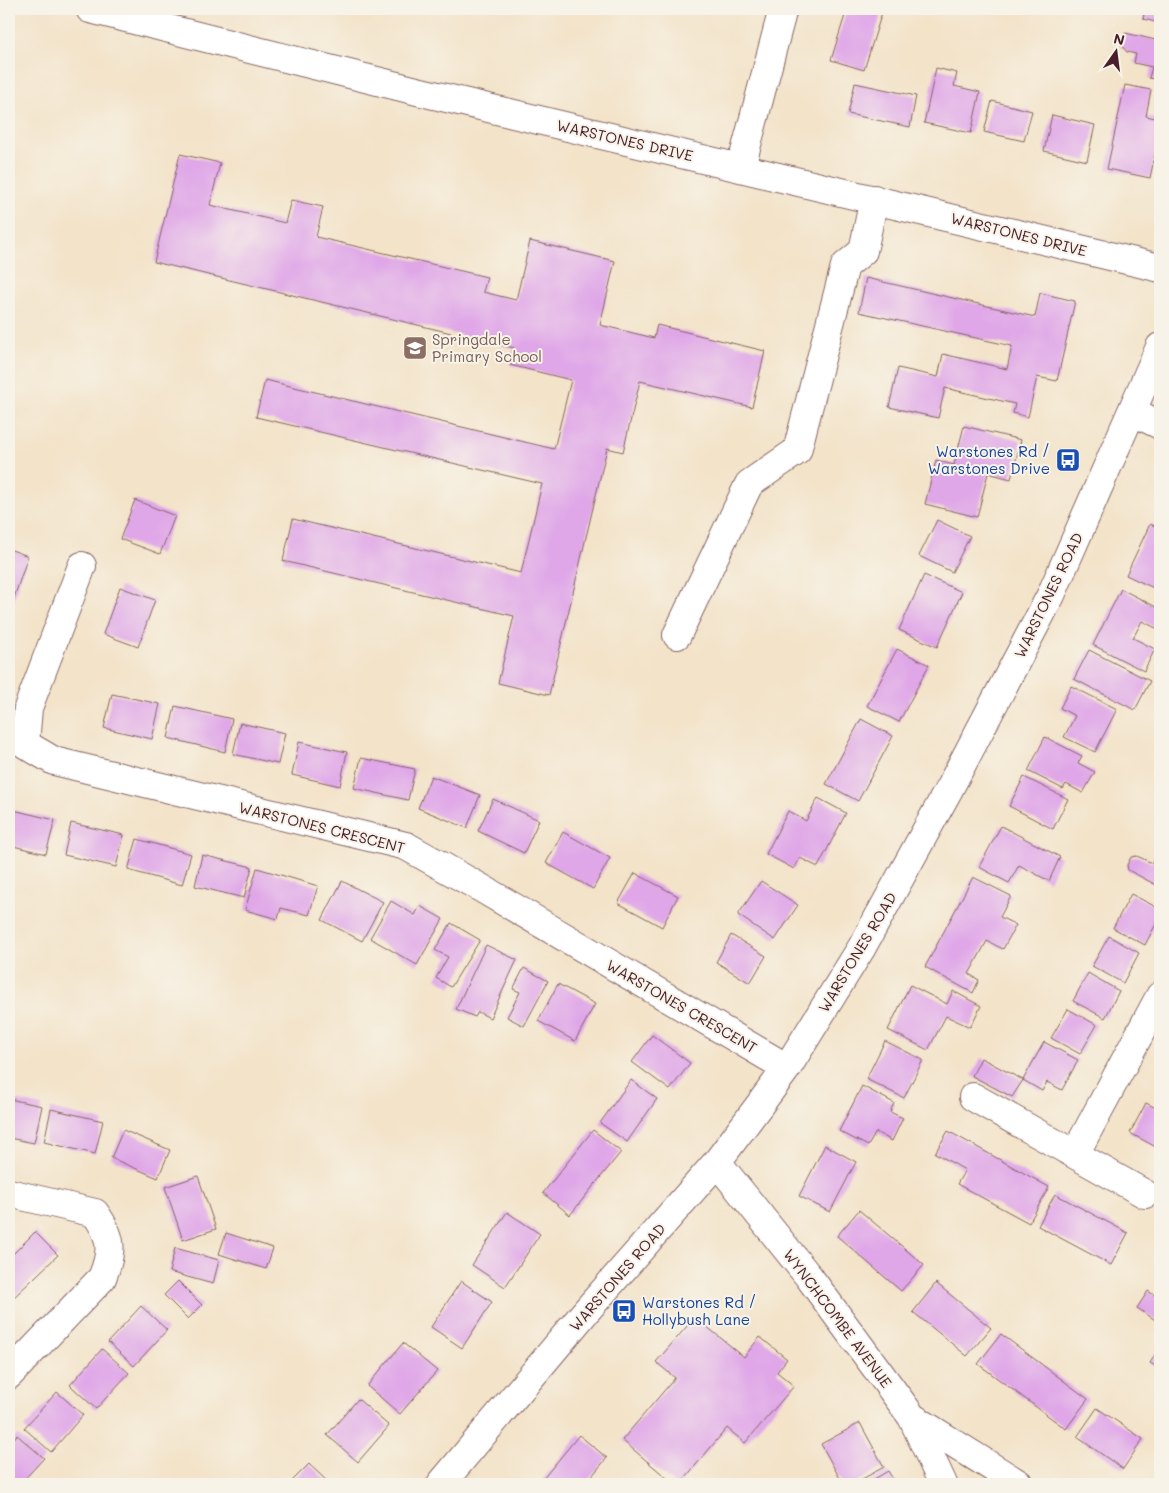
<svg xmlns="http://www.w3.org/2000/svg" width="1169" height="1493" font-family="Mali,sans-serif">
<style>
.building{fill:#dfa6e8}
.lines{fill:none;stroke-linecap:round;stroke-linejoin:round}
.minor-casing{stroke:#856462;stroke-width:30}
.minor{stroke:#fff;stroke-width:28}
.labels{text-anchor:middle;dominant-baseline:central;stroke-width:4;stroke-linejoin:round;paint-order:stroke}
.street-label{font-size:15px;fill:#4a1f2b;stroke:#f7f3e8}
.education-label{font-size:15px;fill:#785e54;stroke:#f7f3e8;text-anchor:start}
.transit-label{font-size:15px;fill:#164399;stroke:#f7f3e8;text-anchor:end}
</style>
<rect width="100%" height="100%" fill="#f7f3e8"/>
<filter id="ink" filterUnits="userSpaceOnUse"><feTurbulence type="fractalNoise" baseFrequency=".02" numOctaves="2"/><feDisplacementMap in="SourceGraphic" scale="10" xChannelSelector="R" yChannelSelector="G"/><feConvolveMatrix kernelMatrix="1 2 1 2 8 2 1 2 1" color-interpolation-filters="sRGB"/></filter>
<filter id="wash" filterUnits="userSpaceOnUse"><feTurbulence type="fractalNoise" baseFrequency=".0096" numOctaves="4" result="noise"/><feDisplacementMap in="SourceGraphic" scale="20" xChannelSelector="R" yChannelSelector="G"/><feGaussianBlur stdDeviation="1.12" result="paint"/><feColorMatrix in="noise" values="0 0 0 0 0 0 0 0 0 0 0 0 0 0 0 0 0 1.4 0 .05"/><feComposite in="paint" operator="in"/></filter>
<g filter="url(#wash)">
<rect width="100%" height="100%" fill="#f3e3c9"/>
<g id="blocks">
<path class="building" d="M847 9H883L864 70 831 60Z
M1145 9H1160V23L1143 19Z
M1125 33 1160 41V80L1149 78 1152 67 1134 63 1136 54 1127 52 1120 44Z
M936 68 957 73 954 86 980 92 971 133 924 123Z
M855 83 916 96 910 127 848 114Z
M1125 85 1151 90 1146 116 1160 119V130L1150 178 1107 169Z
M992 101 1032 111 1024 141 984 132Z
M1052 115 1095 125 1087 161 1044 151Z
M180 154 220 163 210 205 285 223 291 200 323 207 316 237 487 277 483 292 516 300 530 241 615 261 600 325 654 338 657 325 765 351 752 407 640 381 623 452 607 448 549 695 498 683 514 616 283 561 293 519 521 573 542 484 256 417 265 380 554 449 571 380 510 365 514 348 154 262Z
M866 278 1035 317 1040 293 1075 301 1057 381 1037 377 1028 417 1013 413 1015 404 945 388 938 418 889 407 898 368 938 377 943 354 1007 369 1012 346 859 312Z
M964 426 1021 440 1011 479 988 473 977 517 925 504 936 460 954 465Z
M135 500 175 516 160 554 120 539Z
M937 520 970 536 952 572 919 556Z
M1150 524 1160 528V591L1126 575Z
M9 549 28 556 11 607 9 606Z
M924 575 962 592 937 647 899 630Z
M120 587 155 600 138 647 103 634Z
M1121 589 1160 609V630L1142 621 1133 638 1155 649 1144 671 1093 645Z
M897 649 929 665 899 722 867 706Z
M1089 650 1150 681 1135 710 1074 679Z
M1071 686 1117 709 1095 752 1064 737 1075 716 1060 708Z
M112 694 160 704 152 739 104 728Z
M175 706 232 719 225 752 168 738Z
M861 719 893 736 858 801 826 784Z
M240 723 285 733 278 764 233 754Z
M1045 737 1082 756 1078 763 1095 772 1083 793 1066 784 1063 789 1028 771Z
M299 742 347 752 340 786 292 775Z
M361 758 415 769 408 800 354 788Z
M431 776 480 795 467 828 418 808Z
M1024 777 1068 799 1053 829 1009 806Z
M818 798 846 813 818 867 800 858 794 869 766 854 788 811 806 821Z
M493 799 539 820 524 853 478 831Z
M9 809 55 820 46 854 9 845Z
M71 823 124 835 116 867 64 855Z
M1001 826 1060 857 1049 881 1019 865 1009 883 979 867Z
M563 832 610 858 593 889 546 863Z
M137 839 191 854 182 885 128 870Z
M1160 847V887L1128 870 1127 865 1131 857 1137 856 1152 863Z
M202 855 252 867 244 898 195 886Z
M257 868 318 886 309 915 281 908 278 919 245 910Z
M635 873 678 896 662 927 618 903Z
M973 877 1011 896 1000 917 1016 925 1003 949 987 941 969 974 979 980 973 993 925 967Z
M342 881 383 902 362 941 322 920Z
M761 881 798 905 775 940 738 915Z
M1131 894 1160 909V916L1145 945 1113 928Z
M391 901 415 915 420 906 443 919 417 965 370 938Z
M451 923 480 940 451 987 436 978 448 957 435 950Z
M731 935 766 956 750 983 716 962Z
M1109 936 1139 953 1123 983 1092 966Z
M486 945 517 960 490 1018 478 1012 475 1017 456 1009Z
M524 968 548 981 524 1026 507 1017 520 992 513 989Z
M1088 973 1119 991 1105 1018 1073 1001Z
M558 984 595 1004 575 1041 538 1021Z
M910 985 947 1004 953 991 981 1006 970 1027 946 1016 928 1050 888 1030Z
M1068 1009 1097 1025 1080 1054 1051 1038Z
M652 1035 690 1063 670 1090 632 1062Z
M885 1041 923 1060 904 1098 866 1079Z
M1044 1042 1078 1060 1062 1090 1047 1082 1042 1091 1023 1080Z
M981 1058 1023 1080 1012 1097 972 1076Z
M631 1080 657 1099 627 1142 600 1123Z
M862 1086 894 1103 890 1112 903 1118 892 1141 876 1132 868 1146 839 1131Z
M9 1099 42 1106 34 1143 9 1138Z
M1146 1103 1160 1110V1139L1156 1147 1130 1133Z
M51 1109 103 1121 95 1154 44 1142Z
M123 1130 170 1150 158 1178 111 1158Z
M593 1130 621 1152 570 1215 543 1193Z
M948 1131 1049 1187 1029 1223 957 1184 965 1170 935 1153Z
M825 1145 856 1162 830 1212 799 1196Z
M198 1176 216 1229 183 1240 165 1187Z
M1055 1194 1128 1233 1111 1265 1038 1226Z
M859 1210 924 1265 901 1291 837 1236Z
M507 1212 540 1234 505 1287 472 1265Z
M35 1232 58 1255 10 1301 9 1258Z
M226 1233 273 1248 266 1269 219 1254Z
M175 1248 219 1260 213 1284 169 1272Z
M178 1281 202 1305 188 1319 164 1295Z
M461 1281 492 1302 462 1348 431 1327Z
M936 1283 991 1328 967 1356 913 1312Z
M1148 1291 1160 1299V1323L1137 1308Z
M141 1306 167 1330 134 1366 108 1342Z
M695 1317 744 1357 760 1337 787 1359 777 1372 794 1386 745 1443 727 1428 680 1484H674L622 1440 675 1378 656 1362Z
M1001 1334 1088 1399 1066 1429 978 1364Z
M403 1343 437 1371 400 1414 367 1386Z
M1160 1347V1369L1150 1363Z
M102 1349 129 1373 96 1409 70 1385Z
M57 1392 83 1415 51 1452 24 1428Z
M358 1399 389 1426 358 1462 327 1435Z
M1097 1408 1143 1439 1123 1469 1077 1437Z
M860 1423 884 1467 853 1484H843L821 1444Z
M17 1435 44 1458 20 1484H9V1444Z
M579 1435 607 1458 585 1484H547L542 1480Z
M309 1464 330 1484H289Z
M888 1471 896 1484H866Z"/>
</g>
</g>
<g filter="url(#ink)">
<use href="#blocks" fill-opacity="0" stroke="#856462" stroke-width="1"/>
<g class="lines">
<defs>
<path id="minor" d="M90 9 417 91 1160 268
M741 167 783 9
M1133 412 1160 425
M82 566 28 708 25 744 54 761 406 846 481 888 787 1068
M677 635 749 484 797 451 845 266 863 251 874 199
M973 1097 1145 1194
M1075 1154 1160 996
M717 1162 809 1277 912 1417 943 1484
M9 1193 95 1213C113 1238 113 1251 102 1278L9 1375
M912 1417 1019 1484
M441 1484 587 1310 717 1162 787 1068 862 947 949 789 1051 595 1160 347"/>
</defs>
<use href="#minor" class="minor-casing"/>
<use href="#minor" class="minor"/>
</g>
</g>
<defs>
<symbol id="school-square" viewBox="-11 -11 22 22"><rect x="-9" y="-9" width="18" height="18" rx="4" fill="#8d6e63" stroke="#f7f3e8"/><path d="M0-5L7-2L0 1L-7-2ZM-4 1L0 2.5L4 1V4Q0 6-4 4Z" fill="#fff"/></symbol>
<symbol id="bus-square" viewBox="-11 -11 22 22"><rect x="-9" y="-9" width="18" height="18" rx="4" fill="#1a4fb4" stroke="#f7f3e8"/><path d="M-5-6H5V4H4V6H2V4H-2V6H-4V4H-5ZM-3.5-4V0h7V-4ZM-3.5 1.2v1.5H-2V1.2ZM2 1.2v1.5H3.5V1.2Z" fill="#fff"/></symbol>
</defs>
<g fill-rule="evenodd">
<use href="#school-square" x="401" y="334" width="28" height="28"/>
<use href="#bus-square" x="1054" y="446" width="28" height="28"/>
<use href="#bus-square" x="610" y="1297" width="28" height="28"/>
</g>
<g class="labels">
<g class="street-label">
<text transform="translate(625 140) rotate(13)">WARSTONES DRIVE</text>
<text transform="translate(1019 234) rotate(14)">WARSTONES DRIVE</text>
<text transform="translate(1048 595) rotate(-64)">WARSTONES ROAD</text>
<text transform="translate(322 827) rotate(14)">WARSTONES CRESCENT</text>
<text transform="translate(857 952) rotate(-59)">WARSTONES ROAD</text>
<text transform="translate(682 1006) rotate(30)">WARSTONES CRESCENT</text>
<text transform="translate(617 1277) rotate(-49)">WARSTONES ROAD</text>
<text transform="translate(838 1318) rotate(53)">WYNCHCOMBE AVENUE</text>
</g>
<g class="education-label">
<text x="432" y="339">Springdale<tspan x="432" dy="17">Primary School</tspan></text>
</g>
<g class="transit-label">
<text x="1050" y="451">Warstones Rd /<tspan x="1050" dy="17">Warstones Drive</tspan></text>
<text x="642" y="1302" text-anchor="start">Warstones Rd /<tspan x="642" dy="17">Hollybush Lane</tspan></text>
</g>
</g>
<rect width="1169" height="1493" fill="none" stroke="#f7f3e8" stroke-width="30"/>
<g transform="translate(1116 52) rotate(14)" stroke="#f7f3e8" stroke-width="4" paint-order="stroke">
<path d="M0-4L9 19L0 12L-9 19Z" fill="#4a1f2b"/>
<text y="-8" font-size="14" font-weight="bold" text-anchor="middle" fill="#4a1f2b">N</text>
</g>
</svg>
